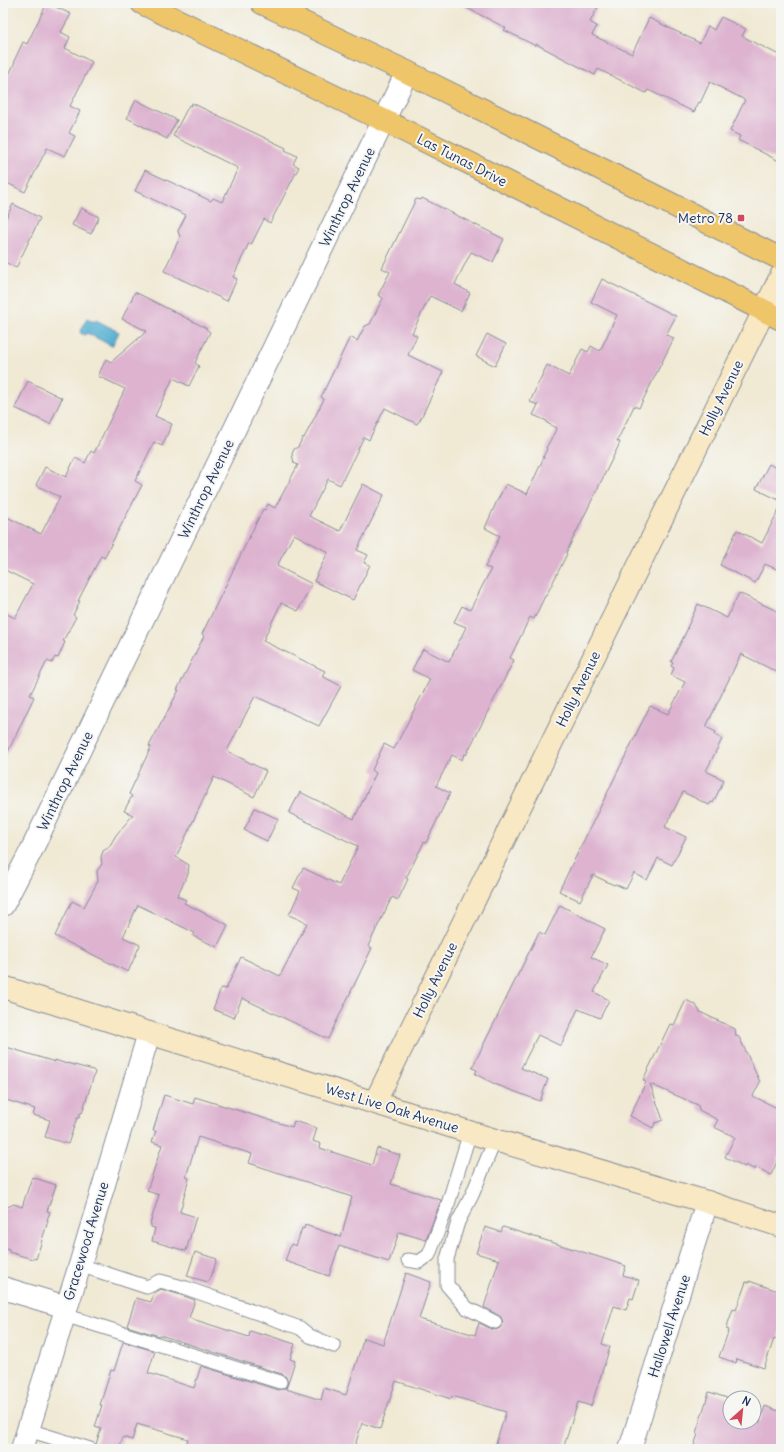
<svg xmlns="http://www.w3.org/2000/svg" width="784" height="1452" font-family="Delius,sans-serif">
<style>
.water{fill:#54b0d2;stroke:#387098}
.building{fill:#ddb3d0}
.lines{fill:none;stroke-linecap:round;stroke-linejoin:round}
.lane-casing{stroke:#868c99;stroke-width:15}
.street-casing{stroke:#868c99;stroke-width:24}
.secondary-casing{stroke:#868c99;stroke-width:24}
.primary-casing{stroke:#868c99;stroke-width:24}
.lane{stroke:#fff;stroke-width:13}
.street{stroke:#fff;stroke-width:22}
.secondary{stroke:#f8e8c3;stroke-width:22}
.primary{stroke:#eec569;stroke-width:22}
.poi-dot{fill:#d1495b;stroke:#f6f6f2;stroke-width:1.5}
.labels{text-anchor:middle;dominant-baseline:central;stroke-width:4;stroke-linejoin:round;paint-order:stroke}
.street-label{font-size:14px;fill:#1b2f5e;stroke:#f6f6f2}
.poi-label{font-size:14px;fill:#1b2f5e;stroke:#f6f6f2;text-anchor:end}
</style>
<rect width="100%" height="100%" fill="#f6f6f2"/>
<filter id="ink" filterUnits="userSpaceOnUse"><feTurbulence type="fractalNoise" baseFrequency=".025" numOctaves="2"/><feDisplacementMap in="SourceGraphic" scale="8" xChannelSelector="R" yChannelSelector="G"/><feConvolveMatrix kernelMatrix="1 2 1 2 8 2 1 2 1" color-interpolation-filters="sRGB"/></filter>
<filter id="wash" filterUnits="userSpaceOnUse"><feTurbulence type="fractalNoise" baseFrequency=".012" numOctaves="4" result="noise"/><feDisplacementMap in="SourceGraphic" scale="16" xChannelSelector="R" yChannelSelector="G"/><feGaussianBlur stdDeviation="0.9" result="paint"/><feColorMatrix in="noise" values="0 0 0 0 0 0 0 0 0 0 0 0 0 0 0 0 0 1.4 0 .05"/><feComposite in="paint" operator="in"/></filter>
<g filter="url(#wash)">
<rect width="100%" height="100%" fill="#f0e9d4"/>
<path class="water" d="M87 318 95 322 96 320 119 332 112 346 87 333 85 335 80 333Z"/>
<g id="blocks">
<path class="building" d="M47 3 71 14 61 32 70 37 65 48 92 62 70 106 80 111 69 133 75 136 65 156 47 148 25 192 3 181V87L15 62 14 61 23 42 27 44Z
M457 3H600L590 22 597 26 592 35 632 54 649 18 700 43 708 26 714 30 721 17 746 29 742 36 781 56V162L738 140 740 136 730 131 745 100 710 82 700 103 699 102 694 112 648 90 646 93 598 69 595 75 536 44V46L504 30 506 28Z
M136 100 177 120 167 139 127 118Z
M192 103 286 148 285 150 297 156 293 164 299 167 270 223 264 219 251 245 249 243 233 277 237 279 227 301 164 271 180 237 178 231 186 215 135 191 145 170 211 201 213 198 222 202 238 168 173 136 189 105 191 106Z
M422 198 504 239 493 262 471 252 455 284 470 293 461 311 430 296 412 333 417 336 408 355 443 372 420 420 417 424 385 408 369 440 364 437 340 485 328 479 309 516 340 531 363 484 384 495 357 550 368 555 364 563 370 565 353 600 314 581 328 552 294 534 277 566 312 584 298 611 281 603 263 641 325 671 322 676 341 686 319 726 255 696 227 751 266 771 254 797 214 777 176 857 189 865 188 874 177 896 186 900 184 903 228 925 217 947 193 936 195 933 138 905 123 937 140 945 128 972 55 936 72 901 84 907 98 881 97 871 102 864 101 857 103 851 109 847 116 835 133 815 124 811 132 796 129 794 151 747 149 746 179 690H177L204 636 202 634 263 509 265 510 268 504 275 508 298 465 294 463 292 454 294 449 298 447 303 437 304 438 324 399 321 397 350 337 357 341 365 326 370 324 383 298 378 295 390 272 382 268 416 199 421 200Z
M13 204 40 218 16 268 3 261V224Z
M81 208 99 217 91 234 72 225Z
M602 279 676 316 666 335 674 338 639 408 634 406 617 441 620 442 618 447 566 553 567 554 546 596H545L534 619 530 617 510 658 514 660 466 755 464 754 462 760 452 755 436 786 450 793 426 843 424 842 406 878 408 879 398 900 392 897 368 946 372 948 328 1039 242 998 234 1018 213 1009 221 988 226 989 241 957 280 976 307 923 289 915 300 891 293 888 303 868 339 885 358 846 289 813 300 792 354 819 376 773 372 770 384 744 394 749 430 679 412 670 423 649 449 662 466 627 454 622 462 606 470 610 491 569 485 567 500 536 485 528 496 503 506 484 527 494 544 457H543L547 449 546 448 557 428 547 423V421L533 415 538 405 530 402 537 386 547 365 569 376 582 349 588 352 591 346 600 351 617 315 591 302Z
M135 292 206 328V329L210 332 195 363 199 366 189 386 173 378 155 416 172 424 162 446 154 442 135 481 142 485 104 558 101 556 82 593 78 601H80L73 615 76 617 63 641 65 642 58 658 55 657 52 663 47 661 30 695 34 697 3 762V612L15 618 33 584 3 569V515L41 534 60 497 36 485 45 467 66 477 75 458 85 463 91 451 94 453 125 389 98 376 106 359 111 362 147 331 122 319Z
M487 334 506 344 495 366 476 356Z
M28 381 62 398 50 424 15 408Z
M769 464 781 471V501L756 489Z
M781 505V571L765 564 755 583 720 565 737 530 762 543Z
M739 593 781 613V674L741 654 706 727 716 732 715 735 722 739 706 771 724 780 713 803 711 802 709 805 683 792 665 827 686 837 672 865 658 858 647 880 634 873 626 889 615 884 614 885 593 875 580 901 559 891 650 706 668 714 685 682 671 675 674 668 671 666 673 663 671 662 688 628H687L698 604 727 618Z
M255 808 278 819 267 841 244 830Z
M560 905 605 929 591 957 608 965 594 992 609 1000 600 1018 578 1009 561 1046 538 1035 521 1068 548 1079 540 1101 497 1085 475 1074 477 1070 472 1068 539 932 545 935Z
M686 1000 696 1005 700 1012 735 1029 736 1036 739 1037 760 1082 753 1096 781 1110V1153L771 1175 756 1167 755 1170 746 1165 745 1167 725 1157 735 1137 714 1127 718 1120 699 1110 698 1105 650 1084 663 1120 655 1123 653 1128 630 1116 646 1082 643 1080 670 1024 674 1025Z
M3 1046 55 1062V1060L67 1064V1063L93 1070 95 1072 82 1113H80L79 1118H77L68 1144 45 1137 50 1120 33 1115 35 1109 3 1099Z
M164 1095 193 1104 195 1097 292 1127 294 1121 317 1128 313 1141 321 1144 320 1148 372 1165 377 1148 400 1155 391 1184 441 1200 426 1240 399 1232 389 1262 339 1246 329 1276 285 1261 291 1244 296 1246 302 1228 304 1229 305 1225 341 1237 352 1197 249 1163 252 1154 198 1137 186 1177 189 1178 180 1212 196 1217 186 1251 152 1241 155 1228 151 1227V1224H150L159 1195 147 1191 162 1145 152 1142 156 1131H153Z
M32 1177 56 1185 47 1211 50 1212 47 1220 48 1221 36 1259 33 1258 32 1259 9 1252V1250L3 1248V1209L14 1204 22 1207Z
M485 1227 501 1232 503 1227 605 1259 626 1266 623 1275 639 1280 633 1299 630 1298 626 1310 614 1306 602 1344 610 1347 591 1406 578 1402 563 1449H494L506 1412 452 1396 451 1399 396 1381 380 1429 362 1423 354 1449H185L188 1439 137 1424 132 1440 123 1437 119 1449H105L98 1447 96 1444 101 1429 95 1427 102 1405H100L111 1370 114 1371 123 1342 155 1351 148 1373 194 1388 201 1366 278 1390 285 1388 288 1384 286 1377 282 1374 160 1335 159 1336 127 1326 136 1298 151 1302 154 1293 161 1289 184 1296 195 1300 189 1318 249 1337 250 1331 263 1335 264 1334 295 1344 290 1359 295 1361 286 1389 321 1400 324 1388 346 1395 364 1338 383 1344 406 1273 431 1282 419 1319 475 1335 479 1323 492 1329 496 1330 500 1328 503 1322 501 1317 484 1307 499 1260 476 1253Z
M195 1252 217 1259 210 1280H209L208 1282 187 1276Z
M749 1281 781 1292V1329L777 1340 774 1339 764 1368 737 1359 736 1363 719 1357 729 1330 726 1329 733 1309 736 1310 746 1282 749 1283Z
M709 1392 730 1399V1422H760L765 1406 781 1412V1449H693L698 1434 696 1433Z"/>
</g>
</g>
<g filter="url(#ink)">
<use href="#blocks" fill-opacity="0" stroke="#868c99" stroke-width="1"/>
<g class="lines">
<defs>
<path id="lane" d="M495 1140 472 1195 458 1222 447 1259V1285L467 1308 495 1322
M408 1260 419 1262 429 1255 448 1204 470 1132
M80 1265 147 1287 160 1281 186 1288 300 1328 310 1336 334 1346
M64 1315 280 1382
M28 1430 90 1449"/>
<path id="street" d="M3 905 31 851 407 72
M3 1288 66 1307
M22 1449 80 1265 149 1033
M630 1449 707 1202"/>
<path id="secondary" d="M3 987 149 1033 495 1140 707 1202 781 1226
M375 1102 781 276"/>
<path id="primary" d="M142 3 383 120 781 319
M262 3 407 72 781 259"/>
</defs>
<use href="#lane" class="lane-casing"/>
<use href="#street" class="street-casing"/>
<use href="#secondary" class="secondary-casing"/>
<use href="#primary" class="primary-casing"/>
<use href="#lane" class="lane"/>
<use href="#street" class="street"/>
<use href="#secondary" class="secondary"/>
<use href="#primary" class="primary"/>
</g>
</g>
<rect class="poi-dot" x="737" y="214" width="8" height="8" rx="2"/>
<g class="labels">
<g class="street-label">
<text transform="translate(462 160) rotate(27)">Las Tunas Drive</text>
<text transform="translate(347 197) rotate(-64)">Winthrop Avenue</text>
<text transform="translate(721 398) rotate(-64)">Holly Avenue</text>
<text transform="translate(206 489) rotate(-64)">Winthrop Avenue</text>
<text transform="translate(578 689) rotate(-64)">Holly Avenue</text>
<text transform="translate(65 781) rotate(-64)">Winthrop Avenue</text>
<text transform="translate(435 980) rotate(-64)">Holly Avenue</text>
<text transform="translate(392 1108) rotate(17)">West Live Oak Avenue</text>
<text transform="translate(86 1241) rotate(-73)">Gracewood Avenue</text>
<text transform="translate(669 1326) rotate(-72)">Hallowell Avenue</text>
</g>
<g class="poi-label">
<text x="733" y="218">Metro 78</text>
</g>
</g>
<rect width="784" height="1452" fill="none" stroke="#f6f6f2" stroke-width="16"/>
<g transform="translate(742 1410) rotate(27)"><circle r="19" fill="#f6f6f2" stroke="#9ea6b7"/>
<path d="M0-3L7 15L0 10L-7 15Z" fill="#d1495b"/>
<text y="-6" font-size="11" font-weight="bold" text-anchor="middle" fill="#1b2f5e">N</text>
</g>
</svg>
